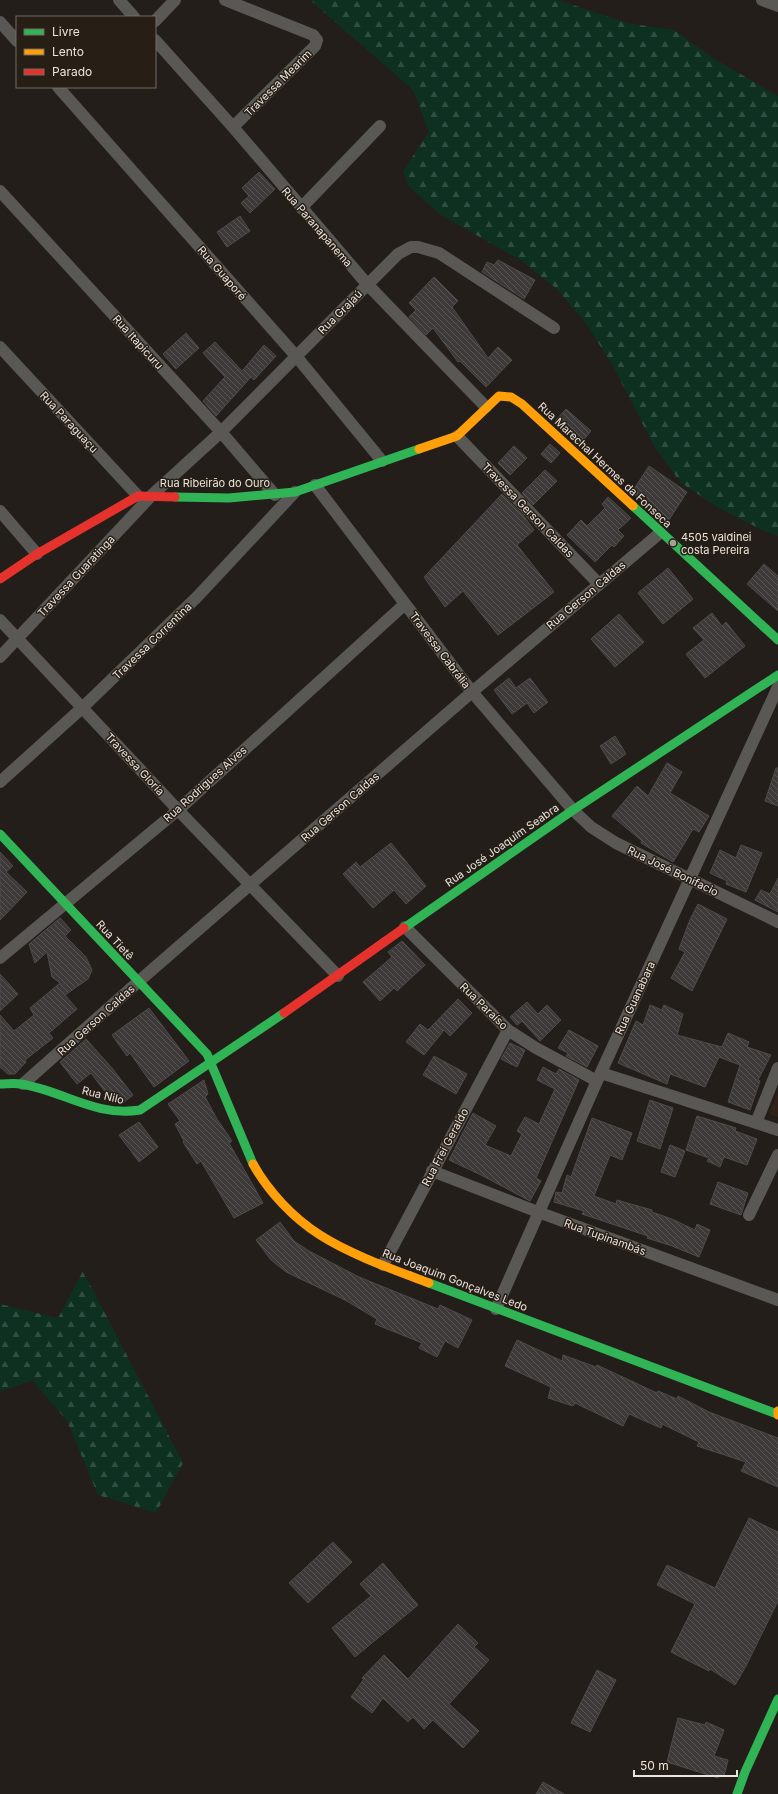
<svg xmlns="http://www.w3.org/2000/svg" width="778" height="1794" font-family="Inter,sans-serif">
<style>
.built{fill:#302216}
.forest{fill:url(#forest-firs)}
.building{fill:url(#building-back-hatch);stroke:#4e4b4b}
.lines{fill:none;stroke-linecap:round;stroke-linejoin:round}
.street{stroke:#5a5855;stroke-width:12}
.fast{stroke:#30b455;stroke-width:9}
.slow{stroke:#ff9f0a;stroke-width:9}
.jam{stroke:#e5322d;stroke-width:9}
.poi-dot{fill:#a49f99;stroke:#271e15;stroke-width:1.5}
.labels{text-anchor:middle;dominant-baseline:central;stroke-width:3;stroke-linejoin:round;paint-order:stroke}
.street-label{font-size:11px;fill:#eae4de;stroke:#271e15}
.poi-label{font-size:11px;fill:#eae4de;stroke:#271e15;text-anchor:start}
</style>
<defs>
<pattern id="forest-firs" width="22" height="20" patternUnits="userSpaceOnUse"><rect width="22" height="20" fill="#0d3021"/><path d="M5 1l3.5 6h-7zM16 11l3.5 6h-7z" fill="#304e41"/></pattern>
<pattern id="building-back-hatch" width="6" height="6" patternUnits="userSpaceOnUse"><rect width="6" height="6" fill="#3d3939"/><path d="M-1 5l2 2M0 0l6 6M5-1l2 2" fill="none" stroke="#595655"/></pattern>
</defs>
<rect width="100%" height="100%" fill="#231e19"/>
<path class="built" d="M778 1091V1117L769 1114Z"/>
<path class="forest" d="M310 0H558L627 23 674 30 713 58 778 96V536L762 530 719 508 681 483 654 446 613 366 587 325 557 289 522 261 441 215 409 187 403 171 429 132 413 90Z
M83 1271 183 1463 156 1513 98 1495 67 1421 32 1380 0 1392V1304L58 1318Z"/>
<path class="building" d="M259 172 275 189 250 213 241 203 249 196 242 188Z
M240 216 250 231 227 247 217 232Z
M498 260 535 280 524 299 482 272 487 262 494 265Z
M434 277 458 301 452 307 488 358 498 347 512 360 486 387 460 361 458 362 433 328 426 335 409 317 416 310 409 303Z
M186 333 199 348 176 369 163 354Z
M215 342 242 371 264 345 276 356 254 380 251 377 216 416 203 401 225 377 203 353Z
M566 409 591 431 580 444 555 421Z
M550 444 560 453 551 463 541 454Z
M514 446 527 458 510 475 498 463Z
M649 466 687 492 667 523 632 492Z
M545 470 557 481 533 505 522 493Z
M502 494 523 515 534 530 517 545 554 592 498 635 463 591 445 607 424 577Z
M608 497 631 518 618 530 624 536 614 547 612 545 595 562 567 535 581 520 587 526 605 508 602 504Z
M764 564 778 576V611L747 584Z
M668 568 693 599 663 624 638 593Z
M712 613 722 626 726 622 745 646 705 678 686 654 704 640 693 628Z
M619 614 644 642 615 667 591 639Z
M509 678 516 688 530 678 548 702 534 713 527 703 512 714 494 690Z
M615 736 626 754 611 764 600 746Z
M667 763 682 772 670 793 709 816 699 832 693 829 673 862 641 843 642 841 612 816 637 786 648 796Z
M776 768H778V806L765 801Z
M391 843 426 886 406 904 394 890 373 908 343 874 356 862 360 867Z
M741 845 762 853 746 892 726 884 727 881 710 873 720 850 736 858Z
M0 852 13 866 6 872 27 892 0 920Z
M778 878V912L755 900 761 890 770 894Z
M698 904 727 919 692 991 671 978 685 952 679 949 689 922Z
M60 918 71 930 65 936 86 957 92 970 88 979 65 995 77 1009 49 1033 53 1038 25 1060 26 1062 15 1074H8L0 1067V1015L14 1031 34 1015 30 1008 60 983 52 977 47 952 35 963 29 944Z
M402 941 425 965 397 991 394 988 380 1001 363 982 392 957 388 952Z
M0 974 18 994 0 1011Z
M458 999 472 1013 450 1036 444 1030 424 1055 406 1042 420 1024 428 1030Z
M527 1002 538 1014 547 1005 561 1020 540 1041 522 1021 517 1025 510 1017Z
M650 1005 662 1010 664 1005 683 1014 677 1035 722 1047 728 1033 749 1042 747 1047 771 1055 758 1080 760 1081 750 1110 728 1102 740 1065 719 1057 705 1087 670 1074 667 1084 618 1063 636 1021 643 1025Z
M149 1008 189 1061 154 1087 130 1053 127 1056 112 1035Z
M569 1030 598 1046 587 1067 566 1056 568 1053 558 1048Z
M86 1039 112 1068 133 1095 124 1102 112 1101 91 1073 77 1084 60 1062Z
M510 1043 525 1050 517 1067 501 1059Z
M434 1056 467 1074 456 1094 423 1075Z
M543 1067 556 1074 559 1069 579 1080 536 1178 541 1181 530 1201 481 1175 449 1160 473 1113 496 1126 485 1145 511 1156 522 1134 517 1131 525 1117 539 1124 555 1089 537 1080Z
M204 1080 208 1094 205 1097 217 1119 232 1141 229 1143 263 1203 234 1218 201 1161 197 1164 183 1142 184 1141 175 1124 180 1121 168 1104Z
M650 1100 673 1108 660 1149 637 1141Z
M697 1116 736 1128 735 1131 757 1139 747 1165 724 1157 720 1167 707 1161 709 1158 686 1150Z
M592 1118 632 1133 622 1160 610 1155 594 1196 616 1204 617 1200 652 1210V1212L672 1219 695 1230 697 1224 710 1230 699 1257 672 1246 647 1238 648 1236 582 1214 584 1211 554 1202 556 1192 562 1193 567 1175 571 1177Z
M139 1122 158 1147 139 1162 119 1135Z
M670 1145 685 1151 675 1177 661 1172Z
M718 1182 748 1193 741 1215 710 1204Z
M280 1222 294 1241 309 1251 359 1277 438 1309 440 1305 472 1320 458 1348 445 1341 437 1357 419 1348 422 1343 375 1324 377 1319 345 1300 286 1272 271 1260 256 1240Z
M517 1340 562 1361 563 1355 596 1367 597 1365 657 1393 658 1391 677 1399 678 1396 709 1412 778 1438V1487L741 1471 746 1462 697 1446 699 1442 662 1424 661 1428 629 1414 623 1426 575 1403 573 1406 548 1398 551 1387 505 1366Z
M749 1518 778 1532V1601L746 1666 735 1685 710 1669 709 1671 671 1652 695 1604 657 1585 667 1565 715 1588Z
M333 1542 352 1562 308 1603 289 1583Z
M383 1563 418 1605 355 1657 332 1628 371 1596 360 1584Z
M458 1624 478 1643 474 1647 489 1660 449 1704 479 1731 463 1748 433 1720 424 1729 413 1717 408 1722 383 1698 372 1713 351 1697 364 1679 362 1678 384 1655 408 1679Z
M597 1670 616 1680 590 1732 571 1723Z
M678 1718 705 1725 706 1722 724 1730 714 1756 728 1760 724 1776 719 1774 718 1778 667 1762Z
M543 1782 564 1794H536Z"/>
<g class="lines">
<path class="street" d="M119 0 134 17
M225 0 313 35 317 40 315 46 233 127
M762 0 778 6
M155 21 175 0
M0 22 17 41
M155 40 233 127 367 284 486 407
M58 87 296 356 382 461
M0 191 221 432 275 495
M301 208 380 126
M0 347 138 496
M457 436 599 584
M315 485 472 692 573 810 591 827 616 843 778 922
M0 511 37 554
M0 620 178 810 338 976
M0 657 152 495 221 432 398 254 411 247H418L439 253 554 328
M0 782 82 708 197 597 295 492
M405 927 508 1030 536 1048 597 1081
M0 958 178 810 405 604
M601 1073 778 1130
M23 1084 138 982 472 692 660 533
M756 1123 778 1068
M432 1171 538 1212 778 1300
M749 1215 778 1155
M383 1265 508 1030
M496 1309 597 1081 778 687"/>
<path class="fast" d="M175 497 229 498 295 492 419 449
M633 506 778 640
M0 834 207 1054 253 1164
M404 928 573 810 778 675
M0 1084C7 1084 14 1083 21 1084 64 1091 95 1117 140 1110L284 1013
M429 1283 777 1414
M737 1794 745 1772 778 1699"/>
<path class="slow" d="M419 449 457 436 499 396 511 397 522 404 633 506
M253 1164C268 1191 293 1218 320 1235 351 1255 395 1270 429 1283
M778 1411V1415"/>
<path class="jam" d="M0 579 37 554 138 496 175 497
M284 1013 404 928"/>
</g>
<circle class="poi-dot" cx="673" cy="543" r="4"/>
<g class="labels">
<g class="street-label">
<text transform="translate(278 83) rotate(-45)">Travessa Mearim</text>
<text transform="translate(317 227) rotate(49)">Rua Paranapanema</text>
<text transform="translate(222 273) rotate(49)">Rua Guaporé</text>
<text transform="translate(340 312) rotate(-45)">Rua Grajaú</text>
<text transform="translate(138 342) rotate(48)">Rua Itapicuru</text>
<text transform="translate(69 422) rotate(47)">Rua Paraguaçu</text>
<text transform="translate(605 465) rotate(43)">Rua Marechal Hermes da Fonseca</text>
<text x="215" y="483">Rua Ribeirão do Ouro</text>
<text transform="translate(528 510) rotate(46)">Travessa Gerson Caldas</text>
<text transform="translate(76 576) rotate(-47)">Travessa Guaratinga</text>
<text transform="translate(586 595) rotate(-40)">Rua Gerson Caldas</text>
<text transform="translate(152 641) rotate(-44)">Travessa Correntina</text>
<text transform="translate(440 650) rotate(53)">Travessa Cabrália</text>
<text transform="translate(135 764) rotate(47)">Travessa Gloria</text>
<text transform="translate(205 784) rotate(-42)">Rua Rodrigues Alves</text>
<text transform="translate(340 807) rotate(-41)">Rua Gerson Caldas</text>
<text transform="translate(502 845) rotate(-35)">Rua José Joaquim Seabra</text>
<text transform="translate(673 871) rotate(26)">Rua José Bonifacio</text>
<text transform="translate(115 940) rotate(47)">Rua Tietê</text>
<text transform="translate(635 998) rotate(-65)">Rua Guanabara</text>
<text transform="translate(484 1006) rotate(44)">Rua Paraíso</text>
<text transform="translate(96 1020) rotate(-42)">Rua Gerson Caldas</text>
<text transform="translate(103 1095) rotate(14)">Rua Nilo</text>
<text transform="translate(445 1147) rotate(-62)">Rua Frei Geraldo</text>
<text transform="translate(605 1237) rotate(20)">Rua Tupinambás</text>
<text transform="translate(455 1280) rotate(21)">Rua Joaquim Gonçalves Ledo</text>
</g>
<g class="poi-label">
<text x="681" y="537">4505 valdinei<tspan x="681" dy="13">costa Pereira</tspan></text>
</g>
</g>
<rect x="16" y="16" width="140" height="72" fill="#271e15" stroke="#756d65"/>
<rect x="24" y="29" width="20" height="6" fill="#30b455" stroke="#756d65"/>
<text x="52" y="36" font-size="12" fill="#eae4de">Livre</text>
<rect x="24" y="49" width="20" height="6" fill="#ff9f0a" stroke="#756d65"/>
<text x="52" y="56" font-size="12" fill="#eae4de">Lento</text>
<rect x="24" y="69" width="20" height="6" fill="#e5322d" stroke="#756d65"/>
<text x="52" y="76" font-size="12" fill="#eae4de">Parado</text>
<path d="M634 1770v6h103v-6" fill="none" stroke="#eae4de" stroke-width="2"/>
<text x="640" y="1770" font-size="12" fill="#eae4de" stroke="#271e15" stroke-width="3" paint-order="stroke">50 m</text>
</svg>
